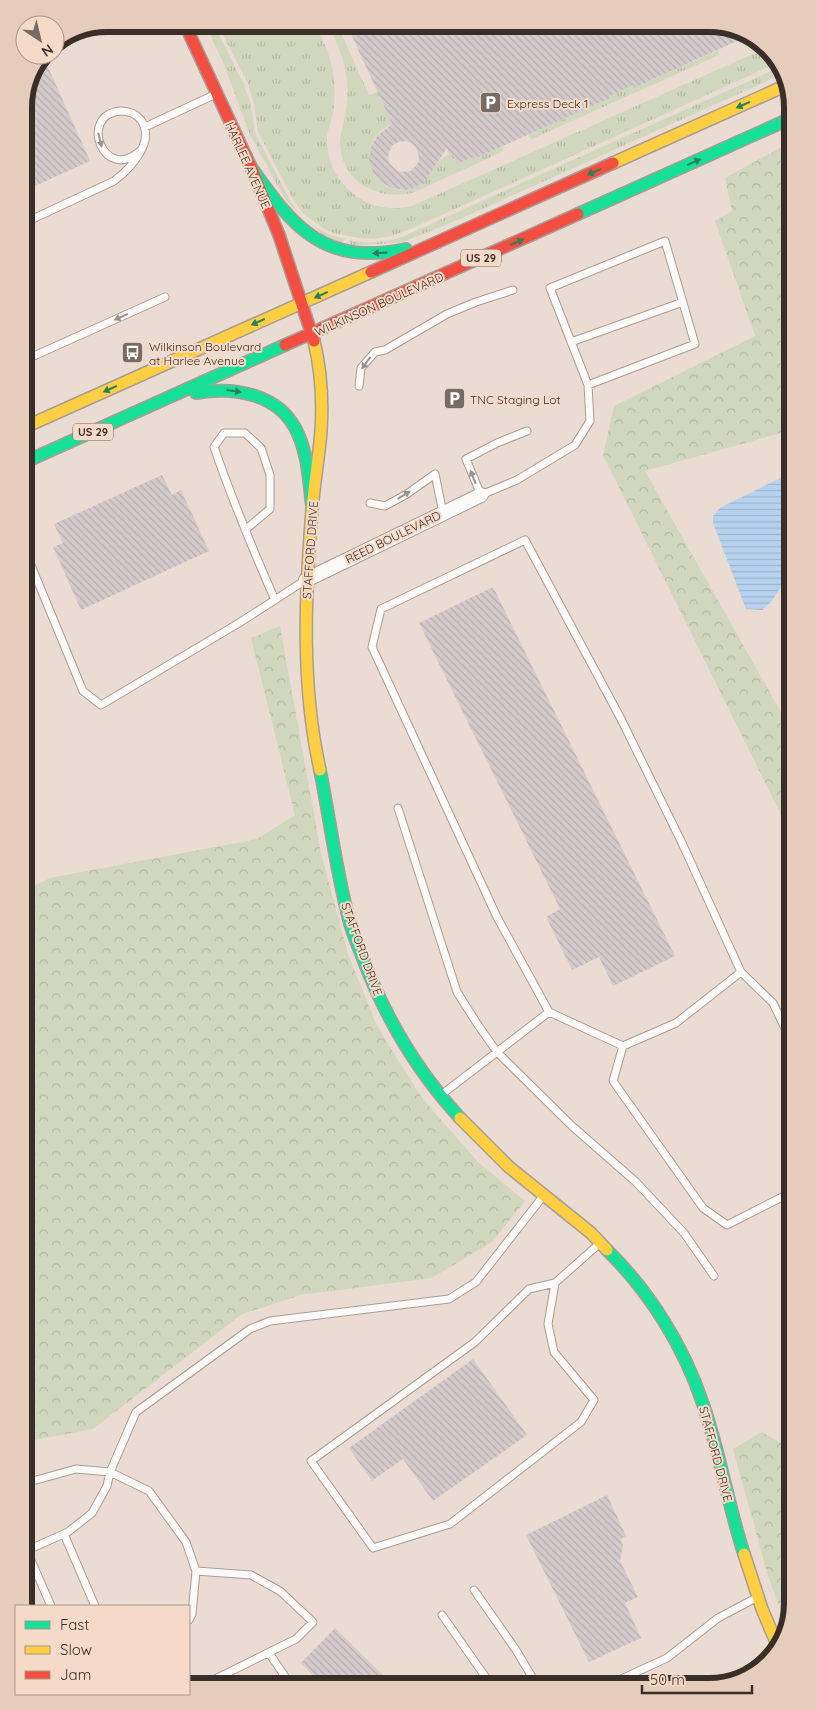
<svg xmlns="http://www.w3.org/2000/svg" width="817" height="1710" font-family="Quicksand,sans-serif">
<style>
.grass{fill:url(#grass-tufts)}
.forest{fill:url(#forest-crowns)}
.water{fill:url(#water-rules)}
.building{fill:url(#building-back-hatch);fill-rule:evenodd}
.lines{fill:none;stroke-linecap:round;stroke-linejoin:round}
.lane-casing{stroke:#a89d96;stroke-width:9}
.street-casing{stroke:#a89d96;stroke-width:16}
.fast-casing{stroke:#a89d96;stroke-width:14}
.slow-casing{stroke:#a89d96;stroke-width:14}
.jam-casing{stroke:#a89d96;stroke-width:14}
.lane{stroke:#fcfaf8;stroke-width:7}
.street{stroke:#fcfaf8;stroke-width:14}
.fast{stroke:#16e098;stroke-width:11}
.slow{stroke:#ffcf43;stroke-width:11}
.jam{stroke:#f24e42;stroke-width:11}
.oneway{fill:#297f5a}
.oneway2{fill:#9a9490}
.labels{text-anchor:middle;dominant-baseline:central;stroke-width:4;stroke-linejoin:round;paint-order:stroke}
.shield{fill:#f5dac8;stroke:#716258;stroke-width:1}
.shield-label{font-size:11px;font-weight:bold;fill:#392f28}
.poi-label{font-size:12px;fill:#392f28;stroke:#f5dac8;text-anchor:start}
.street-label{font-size:12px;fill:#392f28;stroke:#f5dac8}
.rim{fill:none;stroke:#392f28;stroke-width:6}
</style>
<defs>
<pattern id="grass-tufts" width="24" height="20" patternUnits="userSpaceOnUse" patternTransform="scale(1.25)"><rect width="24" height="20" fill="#d1d7bd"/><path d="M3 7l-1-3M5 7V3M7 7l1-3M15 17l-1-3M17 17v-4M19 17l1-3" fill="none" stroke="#b4b9a2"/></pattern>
<pattern id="forest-crowns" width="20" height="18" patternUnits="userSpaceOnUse" patternTransform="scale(1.25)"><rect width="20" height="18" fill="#d1d7bd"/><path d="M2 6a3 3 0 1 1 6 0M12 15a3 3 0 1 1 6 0" fill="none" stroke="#b4b9a2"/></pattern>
<pattern id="water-rules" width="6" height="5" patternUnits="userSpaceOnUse" patternTransform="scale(1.25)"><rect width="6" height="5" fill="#b6d2ef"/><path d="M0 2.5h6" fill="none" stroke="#9db5cd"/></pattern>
<pattern id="building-back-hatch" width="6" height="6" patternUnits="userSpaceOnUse" patternTransform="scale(1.25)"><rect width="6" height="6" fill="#d4cbcc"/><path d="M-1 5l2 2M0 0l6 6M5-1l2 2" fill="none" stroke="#b7afaf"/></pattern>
</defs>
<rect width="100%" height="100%" fill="#eadcd2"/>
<path class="grass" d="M317 28C325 44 332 60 334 79 335 90 335 102 333 113 331 122 327 131 327 140 327 185 371 219 414 205L766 48 777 63 413 228 392 236 372 239 359 238 333 233 324 229 303 213 294 201 258 132 254 105 248 83 220 29Z
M330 28H339L369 95 377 92 392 124 428 107C415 114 387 124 378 134 357 158 379 197 410 189 430 183 432 162 449 154L450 156 453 155 457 164 470 158 466 149 469 148 474 159 503 146 504 151 415 192C380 202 341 183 340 143 340 135 343 128 344 121 347 108 348 95 347 82 346 63 338 46 330 28Z
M207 29H216L244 85 251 105 255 133 291 202C304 222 322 235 346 239L340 243 323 235 286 201 250 135 223 62Z
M719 50V55L532 139 530 138 528 135 610 98 605 87 629 77 634 88Z
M780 67 785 73 460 219 403 242 352 246 348 240C367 244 384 243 402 237Z"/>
<path class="forest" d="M787 144 788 431 645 471 790 728V833L603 455 614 406 755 336 715 221 732 211 725 178Z
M280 626 321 853 348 954 377 1026 422 1098 479 1163 525 1201 492 1242 432 1278 301 1295 242 1314 93 1429 29 1441 27 889 50 878 257 839 295 815 251 638Z
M762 1432 793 1450V1603L786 1625 768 1576 733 1449Z"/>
<path class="water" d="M789 474V574L772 601 762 610 746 609 713 523V516L721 507Z"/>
<path class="building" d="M715 24 748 36 634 88 633 85 609 96 610 98 474 159 473 157 457 164 453 155 450 156 447 148 427 178 423 183 411 189 405 190 392 188 381 182 373 172 369 160 371 147 377 136 392 124 348 27ZM405 141 411 143 416 147 419 158 418 163 411 171 399 172 390 164 388 159 389 152 392 146 398 142Z
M44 58 90 161 24 191V102Z
M162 475 172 495 181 490 209 551 81 610 53 547 63 543 54 524Z
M493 587 675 956 613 986 599 957 572 970 546 917 560 909 419 623Z
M473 1359 527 1435 433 1501 403 1459 372 1481 349 1448Z
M607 1495 626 1536 620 1539 623 1546 620 1561 638 1597 625 1603 641 1638 589 1662 526 1535Z
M335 1628 391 1683 321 1684 301 1663Z"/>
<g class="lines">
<defs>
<path id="lane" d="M145 127 216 94
M24 223 114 181C130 169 156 142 141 120 136 114 128 111 121 111 77 114 104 185 141 150
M571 342 683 302
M25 360 165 297
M359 386 361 368 375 352 385 350 447 314 476 302 513 290
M527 431 497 443 466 459 481 495 517 480 575 445 590 421 588 385 550 288 665 241 695 344 588 385
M370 503 385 506 407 494 435 474 443 513
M245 530 270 509V475L261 448 245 433H224L214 447C232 499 253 550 275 600
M26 553 83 691 101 705 239 623 304 581
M398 808 457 992 478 1025 497 1052 572 1126 636 1182 684 1233 714 1276
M741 972 773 1003 791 1041
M623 1046 613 1081 703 1208 727 1225 792 1192
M441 1095 549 1012 497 917 372 647 381 609 525 540 621 719 682 843 741 972 676 1023 623 1046 549 1012
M555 1283 529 1289 475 1342 311 1461 373 1548 450 1524 581 1422 594 1400 554 1352 548 1324 555 1283 600 1243
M29 1482 76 1469 110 1472 149 1491 186 1542 196 1571 192 1614 189 1620
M64 1534 95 1606
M30 1549 68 1532 92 1513 107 1486 110 1472 136 1412 250 1329 270 1321 449 1299 476 1282 544 1195
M30 1558 51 1606
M196 1571 251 1575 280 1591 313 1622 296 1639 203 1685
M474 1590 516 1650 535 1682
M442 1615 489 1682
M269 1653 290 1684
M617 1681 667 1658 718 1618 756 1598"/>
<path id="street" d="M306 580 481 495"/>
<path id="fast" d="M251 167C294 229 325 266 406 249
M578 214 787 120
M196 393C235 386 281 394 298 434 308 456 309 482 312 506
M25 462 285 345
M320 770C330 820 336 870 349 920 352 932 357 944 362 956 384 1015 417 1071 460 1118
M607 1250C650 1292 684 1347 703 1404 720 1453 728 1505 744 1554"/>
<path id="slow" d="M613 163 787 85
M314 341C321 370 323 401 321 431 319 457 314 483 312 510 305 596 301 684 320 770
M25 427 371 272
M460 1118 509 1167 591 1233 607 1250
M744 1554 762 1609 779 1649"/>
<path id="jam" d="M187 29 251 167 279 235 314 341
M371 272 613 163
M285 345 578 214"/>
</defs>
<use href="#lane" class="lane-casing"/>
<use href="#street" class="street-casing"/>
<use href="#fast" class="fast-casing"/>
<use href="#slow" class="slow-casing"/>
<use href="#jam" class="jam-casing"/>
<use href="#lane" class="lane"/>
<use href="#street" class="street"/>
<use href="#fast" class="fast"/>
<use href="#slow" class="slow"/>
<use href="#jam" class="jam"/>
</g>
<defs><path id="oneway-solid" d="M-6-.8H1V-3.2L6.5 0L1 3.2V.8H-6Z" transform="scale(1.25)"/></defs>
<g class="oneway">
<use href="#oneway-solid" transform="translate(743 105) rotate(156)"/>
<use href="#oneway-solid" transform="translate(694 162) rotate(-24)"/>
<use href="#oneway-solid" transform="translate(594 172) rotate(156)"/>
<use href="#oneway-solid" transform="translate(517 242) rotate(-24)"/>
<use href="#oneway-solid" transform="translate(380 253) rotate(176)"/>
<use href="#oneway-solid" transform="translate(321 295) rotate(156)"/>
<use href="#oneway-solid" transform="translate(258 322) rotate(156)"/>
<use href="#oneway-solid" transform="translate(110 389) rotate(156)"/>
<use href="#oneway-solid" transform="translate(234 391) rotate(8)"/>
</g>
<g class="oneway2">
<use href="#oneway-solid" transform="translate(100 140) rotate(76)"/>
<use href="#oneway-solid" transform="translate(121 317) rotate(156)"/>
<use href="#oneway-solid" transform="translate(366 363) rotate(126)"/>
<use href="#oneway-solid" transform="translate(473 477) rotate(-112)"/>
<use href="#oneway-solid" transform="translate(404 495) rotate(-31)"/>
</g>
<defs>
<symbol id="parking-square" viewBox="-11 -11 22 22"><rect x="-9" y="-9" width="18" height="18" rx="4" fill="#776c64" stroke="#f5dac8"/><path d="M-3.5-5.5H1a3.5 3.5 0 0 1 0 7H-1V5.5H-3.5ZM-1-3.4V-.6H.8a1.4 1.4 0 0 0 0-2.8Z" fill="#fff"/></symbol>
<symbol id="bus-square" viewBox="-11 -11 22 22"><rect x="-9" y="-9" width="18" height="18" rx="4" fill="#776c64" stroke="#f5dac8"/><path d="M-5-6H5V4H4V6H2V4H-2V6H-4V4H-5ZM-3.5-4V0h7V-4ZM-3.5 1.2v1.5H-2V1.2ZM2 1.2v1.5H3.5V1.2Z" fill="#fff"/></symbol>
</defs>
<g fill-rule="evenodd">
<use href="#parking-square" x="478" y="90" width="25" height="25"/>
<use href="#bus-square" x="120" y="340" width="25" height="25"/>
<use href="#parking-square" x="442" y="386" width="25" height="25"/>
</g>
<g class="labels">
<g class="shield">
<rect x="461" y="249.5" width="40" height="17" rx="4"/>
<rect x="73" y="423.5" width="40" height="17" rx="4"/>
</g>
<g class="shield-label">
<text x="481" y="258">US 29</text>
<text x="93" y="432">US 29</text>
</g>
<g class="poi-label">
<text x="507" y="103">Express Deck 1</text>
<text x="149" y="346">Wilkinson Boulevard<tspan x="149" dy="14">at Harlee Avenue</tspan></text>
<text x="470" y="399">TNC Staging Lot</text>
</g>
<g class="street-label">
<text transform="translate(248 165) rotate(66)">HARLEE AVENUE</text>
<text transform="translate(379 304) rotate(-24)">WILKINSON BOULEVARD</text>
<text transform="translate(393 537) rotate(-26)">REED BOULEVARD</text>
<text transform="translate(310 550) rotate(-86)">STAFFORD DRIVE</text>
<text transform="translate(362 949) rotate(70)">STAFFORD DRIVE</text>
<text transform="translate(716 1454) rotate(75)">STAFFORD DRIVE</text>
</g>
</g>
<path d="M0 0H817V1710H0ZM107 32H709A75 75 0 0 1 784 107V1603A75 75 0 0 1 709 1678H107A75 75 0 0 1 32 1603V107A75 75 0 0 1 107 32Z" fill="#e6ccbb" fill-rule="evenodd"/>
<path class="rim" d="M107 32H709A75 75 0 0 1 784 107V1603A75 75 0 0 1 709 1678H107A75 75 0 0 1 32 1603V107A75 75 0 0 1 107 32Z"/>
<rect x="15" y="1605" width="175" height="90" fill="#f5dac8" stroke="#aa9688"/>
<rect x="25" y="1621" width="25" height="8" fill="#16e098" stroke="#aa9688"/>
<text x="60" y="1630" font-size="15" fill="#392f28">Fast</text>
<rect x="25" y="1646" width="25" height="8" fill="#ffcf43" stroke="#aa9688"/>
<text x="60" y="1655" font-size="15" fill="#392f28">Slow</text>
<rect x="25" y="1671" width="25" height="8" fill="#f24e42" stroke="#aa9688"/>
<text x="60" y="1680" font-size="15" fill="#392f28">Jam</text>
<g transform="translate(40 40) rotate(145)"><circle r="24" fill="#f5dac8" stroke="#aa9688"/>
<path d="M0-4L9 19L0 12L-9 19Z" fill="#776c64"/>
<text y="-8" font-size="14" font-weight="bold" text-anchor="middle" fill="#392f28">N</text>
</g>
<path d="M642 1685v8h110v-8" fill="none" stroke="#392f28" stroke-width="2.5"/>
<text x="650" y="1685" font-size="15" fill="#392f28" stroke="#f5dac8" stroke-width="4" paint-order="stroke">50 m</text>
</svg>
